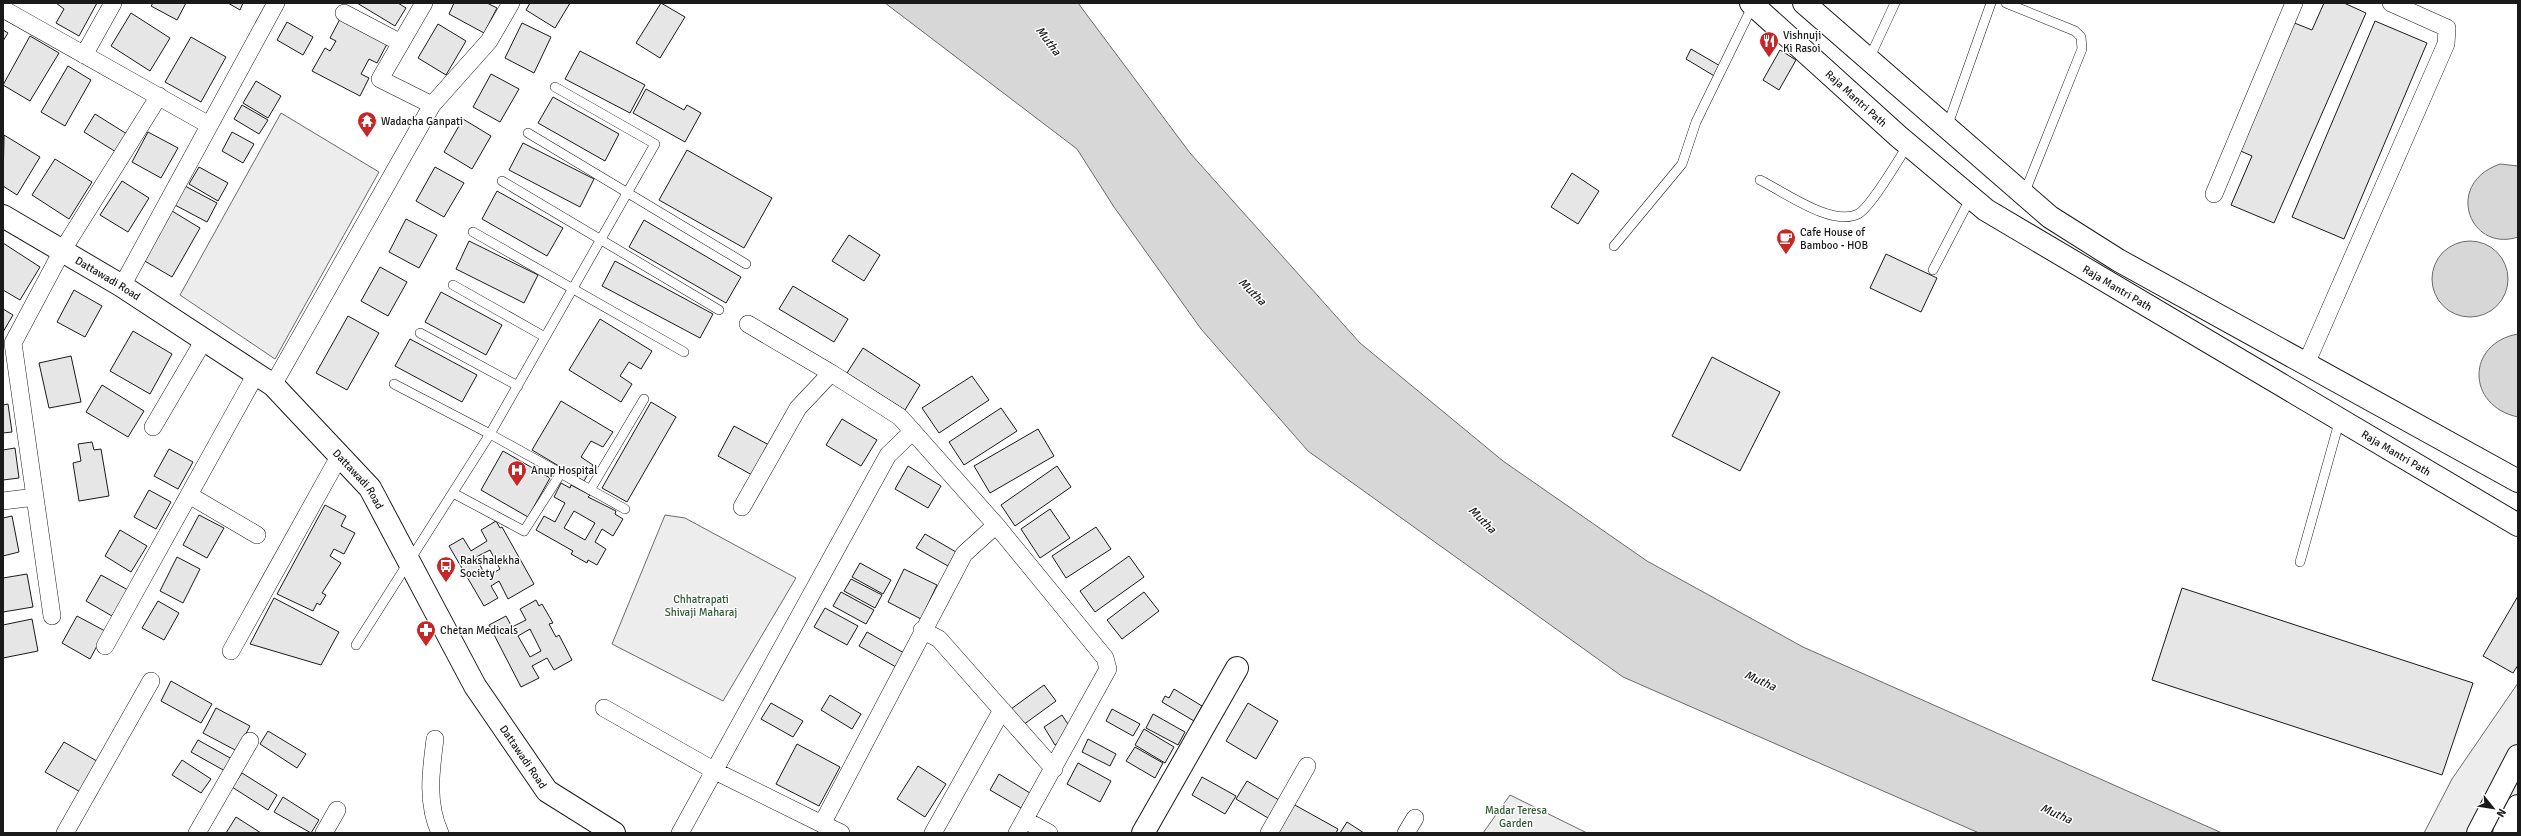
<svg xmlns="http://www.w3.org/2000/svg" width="2521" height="836" font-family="Signika,sans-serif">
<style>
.green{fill:#ededed;stroke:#6a6a6a}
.water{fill:#d7d7d7;stroke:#6a6a6a}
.building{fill:#e6e6e6;stroke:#1a1a1a;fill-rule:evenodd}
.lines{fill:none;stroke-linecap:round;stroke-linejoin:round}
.lane-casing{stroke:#1a1a1a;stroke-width:10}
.street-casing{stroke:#1a1a1a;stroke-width:18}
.secondary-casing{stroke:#1a1a1a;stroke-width:24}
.lane{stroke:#fff;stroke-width:9}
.street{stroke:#fff;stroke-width:17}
.secondary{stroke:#fff;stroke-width:22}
.labels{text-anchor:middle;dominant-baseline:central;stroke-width:3;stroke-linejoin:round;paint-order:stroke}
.poi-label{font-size:11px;fill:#1a1a1a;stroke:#fff;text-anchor:start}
.street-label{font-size:11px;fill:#1a1a1a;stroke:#fff}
.park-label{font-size:11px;fill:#2b5a34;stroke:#fff}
.water-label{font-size:12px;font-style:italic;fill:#1a1a1a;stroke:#fff}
</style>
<rect width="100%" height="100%" fill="#fff"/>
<path class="green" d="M281 113 379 172 275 359 180 295Z
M665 515 685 518 796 578 723 701 612 644Z
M2518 683V833H2424L2452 779Z
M1510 795 1587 833H1483Z"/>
<path class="water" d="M885 3H1078L1190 153 1360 343 1503 461 1647 561 1803 647 2222 833H1979L1623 677 1308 451 1201 329 1114 207 1077 149Z
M2500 164 2518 166V237C2470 253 2443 184 2500 164Z
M2432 279a38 38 0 1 1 76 0a38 38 0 1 1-76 0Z
M2518 334V417C2466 406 2466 343 2518 334Z"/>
<path class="building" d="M97 3 79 36 56 23 64 9 56 3Z
M153 3H186L177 20 151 6Z
M228 3H243L240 10Z
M357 3H398L406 8 395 26Z
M454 3H487L497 8 484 33 449 14Z
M530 3H570L555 28 526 10Z
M661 3 685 17 660 58 636 43Z
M2324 3H2344L2366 13 2274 223 2231 205 2252 156 2236 149 2292 22 2312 30Z
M131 13 170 38 150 71 111 46Z
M340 19 387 44 377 63 369 59 361 74 369 78 360 96 312 71 325 48 330 51 336 41 330 38Z
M2375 21 2427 43 2344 239 2292 217Z
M287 22 313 37 303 55 277 40Z
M522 23 551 37 534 73 505 58Z
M438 24 466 41 446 75 418 58Z
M3 30 8 33 3 41Z
M30 36 59 53 30 101 3 85Z
M191 37 226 57 201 102 165 82Z
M1691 49 1722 67 1716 77 1686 59Z
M1780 50 1796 60 1779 90 1763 80Z
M580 51 645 85 630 113 565 79Z
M68 66 91 80 65 126 41 112Z
M491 74 519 89 500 122 473 107Z
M256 81 281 96 268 118 243 103Z
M646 89 684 110 687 105 701 113 685 142 633 113Z
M553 97 619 134 605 161 538 123Z
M242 105 268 120 259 134 234 119Z
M95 114 127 134 116 152 84 132Z
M463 119 491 136 472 169 444 152Z
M148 132 178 148 161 178 132 162Z
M232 132 254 144 243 163 222 151Z
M4 135 40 157 17 195 3 186Z
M523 143 594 179 580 207 509 170Z
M687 150 772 198 744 248 659 200Z
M55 159 92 182 69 219 32 195Z
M199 167 228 183 218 201 189 184Z
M435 167 464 183 444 217 416 201Z
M1572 173 1599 191 1578 224 1551 207Z
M122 181 149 198 128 232 100 215Z
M185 186 217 203 207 222 175 205Z
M497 191 563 228 547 256 482 219Z
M172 211 200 228 172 277 143 260Z
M406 219 437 235 419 268 389 252Z
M644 220 741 277 726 303 629 247Z
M849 235 880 255 864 281 832 261Z
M469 241 538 275 524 303 456 269Z
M3 243 40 267 20 300 3 290Z
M1886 254 1937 278 1921 312 1870 288Z
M615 261 713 314 700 338 602 286Z
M380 267 407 282 388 316 361 301Z
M793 286 848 319 834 342 779 309Z
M74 290 102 306 85 337 57 322Z
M441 292 502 325 486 355 425 322Z
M3 309 13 315 3 332Z
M348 316 379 333 347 390 316 373Z
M600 319 652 351 641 369 629 362 620 376 632 384 621 402 569 370Z
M133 331 172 354 150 394 110 371Z
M410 339 477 375 462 402 395 366Z
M863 348 920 385 905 410 847 373Z
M71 356 81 402 49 408 39 363Z
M1712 357 1780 392 1740 471 1672 436Z
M972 376 989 400 939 433 922 408Z
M102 385 144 411 128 437 86 412Z
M561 401 613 432 603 447 591 441 581 457 593 465 584 481 532 450Z
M651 402 676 417 627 502 602 488Z
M8 404 12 432 3 433V405Z
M1001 408 1017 431 964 465 949 442Z
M842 419 877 440 861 466 826 445Z
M734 426 769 445 752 475 718 456Z
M1038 429 1054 456 990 493 974 466Z
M92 442 94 450 101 449 109 496 79 501 73 463 81 461 78 444Z
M15 448 19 478 3 480V450Z
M169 449 193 462 178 489 154 476Z
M503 451 550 478 528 517 481 490Z
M908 466 941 486 928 508 895 489Z
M1057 466 1071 487 1015 526 1001 505Z
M561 483 570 488 571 485 590 495 588 497 616 511 615 514 623 519 613 536 602 529 595 542 606 549 597 565 588 560 587 563 571 554 573 551 536 530 544 516 555 522 565 503 554 497ZM574 511 595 523 585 540 564 528Z
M149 490 171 502 156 529 134 517Z
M325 505 346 516 341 526 355 533 344 554 334 549 330 556 341 563 322 593 326 595 320 605 317 603 313 611 277 594Z
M1050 509 1070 538 1040 558 1021 529Z
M199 515 224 528 207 558 183 545Z
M12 516 19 552 3 556V518Z
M496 521 500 528 502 527 534 584 508 599 499 581 491 586 498 598 484 606 449 546 463 538 471 551 487 541 481 530ZM490 550 500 569 486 577 476 557Z
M1096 527 1111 549 1066 578 1052 556Z
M120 530 147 546 131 572 105 556Z
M925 534 956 552 948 566 916 548Z
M1129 556 1144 577 1095 612 1080 591Z
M177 557 200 569 183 603 160 591Z
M860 563 891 580 883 594 852 577Z
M904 569 937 585 921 619 888 602Z
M27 574 33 607 3 612V578Z
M101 575 128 590 112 616 86 601Z
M851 579 882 595 875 608 844 591Z
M2182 588 2473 683 2442 775 2152 680Z
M841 592 874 610 866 624 833 606Z
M1144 592 1159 611 1122 639 1107 620Z
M2518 596V665L2513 673 2483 656Z
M274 598 339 632 321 665 250 644Z
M536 600 539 606 542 604 553 623 549 624 556 637 559 635 572 660 554 670 547 658 532 666 539 678 521 687 489 625 506 616 512 627 526 620 520 609ZM530 629 541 651 530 657 518 636Z
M158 601 179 613 164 640 142 628Z
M825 608 858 626 847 645 814 627Z
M77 616 105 631 90 659 62 643Z
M32 619 38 651 3 658V625Z
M867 632 904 653 896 667 859 646Z
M171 681 212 704 201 723 161 701Z
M1044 685 1056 701 1023 725 1011 709Z
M1174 689 1202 706 1194 721 1162 702 1165 696 1169 698Z
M830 695 861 714 852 729 821 710Z
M771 703 803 721 793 737 761 719Z
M1248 703 1278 721 1256 759 1226 741Z
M216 708 250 726 237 751 203 733Z
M1112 709 1140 724 1133 736 1106 721Z
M1153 714 1185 732 1178 745 1146 728Z
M1062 715 1073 732 1055 745 1044 727Z
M1144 729 1174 747 1165 763 1135 745Z
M268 731 306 754 297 768 260 744Z
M1088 739 1116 754 1110 766 1082 752Z
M198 740 232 759 225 771 191 752Z
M64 742 102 764 84 794 45 772Z
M797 744 840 767 819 806 776 784Z
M1135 747 1163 763 1155 778 1126 761Z
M182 760 211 779 201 793 172 775Z
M1078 763 1111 781 1100 802 1067 784Z
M918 766 946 784 925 817 897 799Z
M242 773 277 795 268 810 232 787Z
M999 774 1030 793 1021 808 990 790Z
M1202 777 1236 796 1225 814 1192 795Z
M1247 781 1279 800 1268 818 1236 799Z
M283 797 319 820 311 833 274 812Z
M1293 804 1338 829 1336 833H1277Z
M236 817 261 833H226Z
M1347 822 1364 833H1340Z"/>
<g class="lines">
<defs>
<path id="lane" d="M2006 3 2075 31 2081 37 2082 49 2024 194
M1869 59 1895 3
M1947 127 1991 3
M528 133 746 264
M1760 180C1784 192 1832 227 1858 214 1871 207 1898 160 1908 145
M502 181 719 310
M473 232 684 352
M1614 246 1682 164 1696 122 1753 5
M1933 270 1971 197
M453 285 545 337
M420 333 518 386
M394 384 490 434 625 509
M590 490 644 399
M453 493 524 531 561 473
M2300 562 2340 419
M356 645 490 434 655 144 555 87"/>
<path id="street" d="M424 3 380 79 432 105
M3 9 209 125
M344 13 401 43
M84 55 113 3
M2214 194 2294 3
M122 286 276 3
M748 324 831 373
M2306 364 2446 44 2447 28 2391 3
M273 385 432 105 489 41 511 3
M153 427 204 340
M189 495 257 535
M3 501 35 497
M742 507 798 408 831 373 900 417 996 525 1105 658 1108 669 1017 833
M52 616 13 343 62 251 159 96
M922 630 939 639 1054 769
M105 646 256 374
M231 651 340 455
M604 708 715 771 822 824
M435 739C431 770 426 803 440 833
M1025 820 1049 833
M65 833 151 681
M197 833 250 741
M324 833 337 810
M680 833 888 455 913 431
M841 833 822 824 964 554 996 525
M933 833 1002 710
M1269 833 1307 766
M1406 833 1415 818"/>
<g id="secondary">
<path id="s1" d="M1751 3 1898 136 1986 210 2518 525"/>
<path d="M1804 3 2050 217 2118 260 2518 481"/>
<path id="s2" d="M3 216 122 286 273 385 370 488 475 686 547 791 614 833"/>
<path d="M1143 833 1237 668"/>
<path d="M2478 833 2518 756"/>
<path d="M2504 833 2518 806"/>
</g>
</defs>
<use href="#lane" class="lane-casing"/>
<use href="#street" class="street-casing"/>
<use href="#secondary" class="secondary-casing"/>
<use href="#lane" class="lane"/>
<use href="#street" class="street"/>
<use href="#secondary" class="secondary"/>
</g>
<defs>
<symbol id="restaurant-pin" viewBox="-11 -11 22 30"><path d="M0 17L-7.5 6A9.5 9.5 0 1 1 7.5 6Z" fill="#c62828" stroke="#fff"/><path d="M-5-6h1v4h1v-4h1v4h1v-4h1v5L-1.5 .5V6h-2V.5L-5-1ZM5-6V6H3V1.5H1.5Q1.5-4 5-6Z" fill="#fff"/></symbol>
<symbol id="temple-pin" viewBox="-11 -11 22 30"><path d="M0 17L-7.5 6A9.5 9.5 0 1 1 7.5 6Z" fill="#c62828" stroke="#fff"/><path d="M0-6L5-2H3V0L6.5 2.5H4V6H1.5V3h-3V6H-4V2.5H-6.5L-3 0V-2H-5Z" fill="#fff"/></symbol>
<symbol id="cafe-pin" viewBox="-11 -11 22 30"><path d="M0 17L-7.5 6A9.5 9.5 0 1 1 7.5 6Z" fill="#c62828" stroke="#fff"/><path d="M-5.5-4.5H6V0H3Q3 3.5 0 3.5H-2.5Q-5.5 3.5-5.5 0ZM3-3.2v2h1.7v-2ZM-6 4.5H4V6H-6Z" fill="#fff"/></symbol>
<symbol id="hospital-pin" viewBox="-11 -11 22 30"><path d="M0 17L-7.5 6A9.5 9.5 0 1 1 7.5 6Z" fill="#c62828" stroke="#fff"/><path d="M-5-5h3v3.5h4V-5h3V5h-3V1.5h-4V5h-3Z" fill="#fff"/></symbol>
<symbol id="bus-pin" viewBox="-11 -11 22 30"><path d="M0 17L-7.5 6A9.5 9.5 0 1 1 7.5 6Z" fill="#c62828" stroke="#fff"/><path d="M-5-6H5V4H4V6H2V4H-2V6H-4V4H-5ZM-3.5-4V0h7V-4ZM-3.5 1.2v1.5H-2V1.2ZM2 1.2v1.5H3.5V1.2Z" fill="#fff"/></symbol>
<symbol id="pharmacy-pin" viewBox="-11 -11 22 30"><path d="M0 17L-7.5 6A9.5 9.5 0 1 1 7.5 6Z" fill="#c62828" stroke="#fff"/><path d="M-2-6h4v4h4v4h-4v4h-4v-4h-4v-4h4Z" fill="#fff"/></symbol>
</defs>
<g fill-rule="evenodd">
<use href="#restaurant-pin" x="1758" y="30" width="22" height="30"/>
<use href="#temple-pin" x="356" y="110" width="22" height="30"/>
<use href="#cafe-pin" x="1775" y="227" width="22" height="30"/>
<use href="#hospital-pin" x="506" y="459" width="22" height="30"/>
<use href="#bus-pin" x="435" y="555" width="22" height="30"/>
<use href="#pharmacy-pin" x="415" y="619" width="22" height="30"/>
</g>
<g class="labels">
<g class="poi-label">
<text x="1783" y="35">Vishnuji<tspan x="1783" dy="13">Ki Rasoi</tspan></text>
<text x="381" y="121">Wadacha Ganpati</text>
<text x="1800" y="232">Cafe House of<tspan x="1800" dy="13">Bamboo - HOB</tspan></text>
<text x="531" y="470">Anup Hospital</text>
<text x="460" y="560">Rakshalekha<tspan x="460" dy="13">Society</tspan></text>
<text x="440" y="630">Chetan Medicals</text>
</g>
<g class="street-label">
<text stroke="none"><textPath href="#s1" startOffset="142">Raja Mantri Path</textPath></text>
<text stroke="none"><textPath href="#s2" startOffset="122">Dattawadi Road</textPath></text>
<text stroke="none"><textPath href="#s1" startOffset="466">Raja Mantri Path</textPath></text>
<text stroke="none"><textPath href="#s1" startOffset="790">Raja Mantri Path</textPath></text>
<text stroke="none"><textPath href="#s2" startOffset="446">Dattawadi Road</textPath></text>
<text stroke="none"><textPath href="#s2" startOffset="770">Dattawadi Road</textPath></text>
</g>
<g class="park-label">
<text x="701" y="599">Chhatrapati<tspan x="701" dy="13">Shivaji Maharaj</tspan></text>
<text x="1516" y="810">Madar Teresa<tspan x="1516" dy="13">Garden</tspan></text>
</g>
<g class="water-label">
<text transform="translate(1048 41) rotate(53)">Mutha</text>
<text transform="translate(1252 292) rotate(45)">Mutha</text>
<text transform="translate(1482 520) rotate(45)">Mutha</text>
<text transform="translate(1760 681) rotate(24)">Mutha</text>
<text transform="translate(2056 814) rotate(24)">Mutha</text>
</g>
</g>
<rect width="2521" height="836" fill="none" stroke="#1a1a1a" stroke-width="8"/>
<g transform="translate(2493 808) rotate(120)" stroke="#ffffff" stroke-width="3" paint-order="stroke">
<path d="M0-3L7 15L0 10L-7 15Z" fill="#1a1a1a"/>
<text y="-6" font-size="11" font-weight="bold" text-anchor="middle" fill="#1a1a1a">N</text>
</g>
</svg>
